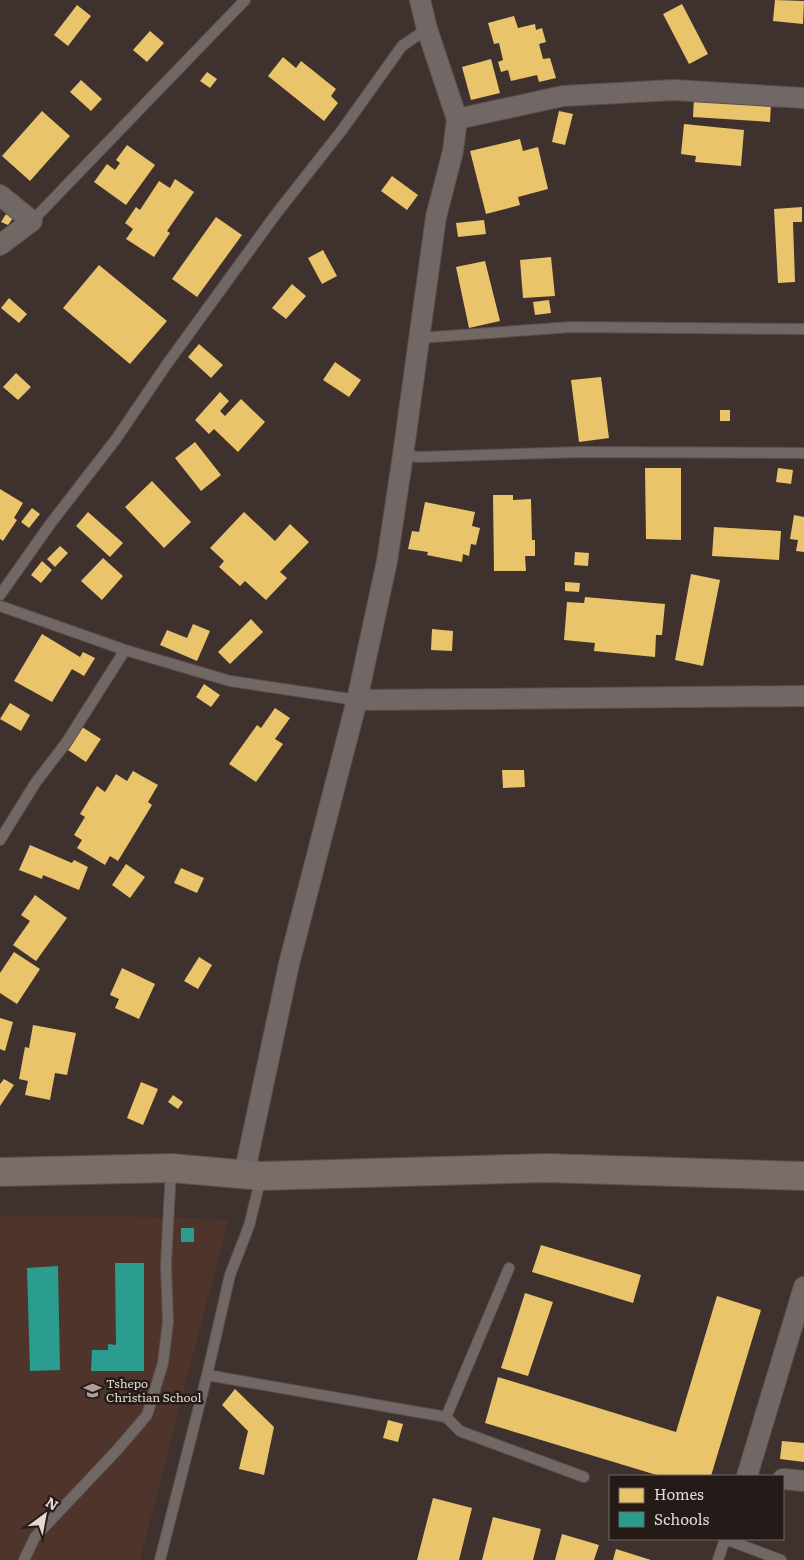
<svg xmlns="http://www.w3.org/2000/svg" width="804" height="1560" font-family="Literata,serif">
<style>
.built{fill:#4f342b}
.homes{fill:#e9c46a}
.schools{fill:#2a9d8f}
.lines{fill:none;stroke-linecap:round;stroke-linejoin:round}
.service-casing{stroke:#5b504c;stroke-width:12}
.minor-casing{stroke:#5b504c;stroke-width:22}
.secondary-casing{stroke:#5b504c;stroke-width:30}
.service{stroke:#716865;stroke-width:10}
.minor{stroke:#716865;stroke-width:20}
.secondary{stroke:#796d69;stroke-width:28}
.labels{text-anchor:middle;dominant-baseline:central;stroke-width:5;stroke-linejoin:round;paint-order:stroke}
.poi-label{font-size:12px;fill:#e5d7d2;stroke:#241a17;text-anchor:start}
</style>
<rect width="100%" height="100%" fill="#3f322e"/>
<path class="built" d="M0 1215 153 1217 228 1220 140 1560H0Z"/>
<path class="homes" d="M775 0 804 1 803 24 773 21Z
M682 4 708 54 689 64 663 14Z
M77 5 91 16 68 46 54 35Z
M514 16 518 28 535 24 536 30 542 28 546 42 539 44 543 59 550 58 556 78 539 82 537 75 511 81 508 70 501 72 498 62 503 60 499 43 494 44 488 23Z
M150 31 164 43 147 62 133 50Z
M283 57 296 68 301 61 336 89 331 96 338 103 324 121 268 76Z
M491 59 500 93 471 100 462 67Z
M207 72 217 79 210 88 200 81Z
M81 80 102 99 91 111 70 92Z
M694 98 771 103 770 122 693 117Z
M42 111 70 136 30 181 2 156Z
M559 111 573 114 565 145 552 142Z
M684 124 744 130 741 166 695 162 696 156 681 154Z
M520 139 523 151 538 147 548 189 518 197 520 205 486 214 470 151Z
M127 145 155 165 126 205 94 182 107 164 115 170 120 163 116 160Z
M392 176 418 195 407 210 381 191Z
M175 179 194 192 167 231 170 233 154 257 126 239 133 229 125 223 136 207 140 210 159 181 170 188Z
M802 207V222H793L795 282 778 283 774 209Z
M6 214 13 218 8 225 1 222Z
M216 217 242 235 197 297 172 279Z
M484 220 486 234 458 237 456 223Z
M323 250 337 276 322 284 308 258Z
M551 257 555 296 523 298 520 260Z
M485 261 500 321 469 328 456 267Z
M99 265 167 321 130 364 63 308Z
M292 284 306 296 286 319 272 308Z
M9 298 27 314 19 323 1 308Z
M549 300 551 313 535 315 533 302Z
M199 344 223 365 211 378 188 357Z
M335 362 361 380 349 397 323 380Z
M16 373 31 387 18 400 3 387Z
M601 377 609 438 579 442 571 380Z
M220 392 229 401 220 411 225 416 241 399 265 422 238 452 214 429 209 434 195 420Z
M720 410H730V421H720Z
M195 442 221 475 201 491 175 458Z
M645 468H681V540L646 539Z
M778 468 793 470 791 484 776 482Z
M152 481 191 522 164 548 125 507Z
M0 489 23 503 14 518 17 520 3 541 0 539Z
M493 495H513V500L531 499 532 540H535V556H525L526 571H494Z
M425 502 475 512 472 526 480 528 476 545 471 544 469 556 463 554 462 562 427 555 428 552 408 549 412 531 419 532Z
M32 508 40 514 29 528 21 522Z
M88 512 123 543 110 557 76 526Z
M244 512 275 541 290 524 309 542 280 572 287 578 266 600 245 581 240 586 219 567 224 561 210 548Z
M794 515 804 517V552L796 551 798 540 790 539Z
M714 527 781 531 779 560 712 556Z
M60 546 68 553 55 567 47 559Z
M575 552 589 553 588 566 574 565Z
M103 558 123 576 102 600 81 581Z
M42 561 52 570 41 583 31 575Z
M691 574 720 580 703 666 675 660Z
M565 582 580 583 579 592 565 591Z
M585 597 665 604 662 635H656L655 657 594 651 595 643 564 640 567 602 584 603Z
M251 619 263 632 230 664 218 652Z
M193 624 210 631 197 661 160 645 167 630 187 638Z
M432 629 453 631 452 651 431 650Z
M42 634 80 657 83 652 95 658 84 676 72 669 52 702 14 681Z
M204 684 220 695 211 707 196 697Z
M10 703 30 715 21 731 0 719Z
M275 708 290 718 275 739 283 744 256 782 229 764 257 725 261 728Z
M82 727 101 739 86 762 68 750Z
M502 770H524L525 787 503 788Z
M133 771 158 785 148 802 152 805 118 861 110 856 105 865 77 848 82 840 74 835 85 817 80 814 97 786 105 792 116 774 127 781Z
M30 845 72 863 74 860 88 867 79 890 43 875 42 879 19 870Z
M126 864 145 877 130 898 112 885Z
M181 868 204 878 197 893 174 883Z
M35 895 67 918 36 961 13 945 30 921 21 915Z
M14 952 40 969 17 1004 0 993V973Z
M199 957 212 965 198 989 184 981Z
M122 968 155 984 139 1019 115 1008 119 999 110 995Z
M0 1018 13 1022 5 1051 0 1049Z
M33 1025 76 1033 67 1075 55 1073 50 1100 25 1095 28 1081 19 1079 25 1047 29 1048Z
M4 1079 14 1085 0 1106V1084Z
M141 1082 158 1089 143 1125 127 1118Z
M173 1095 183 1102 178 1109 168 1102Z
M541 1245 641 1275 633 1303 532 1272Z
M525 1293 553 1302 528 1376 501 1368Z
M717 1296 761 1310 711 1476H660L485 1423 498 1377 676 1432Z
M235 1389 274 1427 264 1475 239 1469 248 1431 222 1405Z
M388 1420 403 1424 398 1442 383 1438Z
M782 1441 804 1443V1462L780 1459Z
M433 1498 472 1508 459 1560H417Z
M493 1517 541 1529 533 1560H482Z
M562 1534 599 1545 594 1560H555Z
M616 1549 651 1560H613Z"/>
<path class="schools" d="M181 1228H194V1242H181Z
M115 1263H144V1371H91L92 1350H108V1344L116 1345Z
M58 1266 60 1370 30 1371 27 1268Z"/>
<g class="lines">
<defs>
<path id="service" d="M32 221 245 0
M419 338 572 327 804 329
M403 455 418 457 581 452 804 453
M0 595 51 523 116 439 167 364 276 214 342 130 402 46 427 29
M0 606 125 650 230 681 357 700
M0 840 36 782 66 743 125 650
M207 1375 446 1417 460 1431 584 1477
M446 1417 509 1268
M725 1539 781 1560
M24 1560 35 1537 118 1449 147 1415 163 1363 168 1322 166 1264 171 1169
M160 1560 207 1375 230 1275 249 1226 261 1177
M718 1560 725 1539"/>
<path id="minor" d="M457 119 563 96 674 90 804 98
M0 195 32 221 0 245
M357 700 804 696
M244 1175 289 964 357 700 387 561 403 455 436 217 453 151 457 119 427 29 420 0
M747 1476 804 1287
M783 1479 804 1481"/>
<path id="secondary" d="M0 1172 171 1168 261 1176 547 1168 804 1176"/>
</defs>
<use href="#service" class="service-casing"/>
<use href="#minor" class="minor-casing"/>
<use href="#secondary" class="secondary-casing"/>
<use href="#service" class="service"/>
<use href="#minor" class="minor"/>
<use href="#secondary" class="secondary"/>
</g>
<defs>
<symbol id="school-bare" viewBox="-9 -9 18 18"><path d="M0-5L7-2L0 1L-7-2ZM-4 1L0 2.5L4 1V4Q0 6-4 4Z" fill="#ab9d99" stroke="#241a17" stroke-width="2.5" paint-order="stroke"/></symbol>
</defs>
<g fill-rule="evenodd">
<use href="#school-bare" x="80" y="1378" width="25" height="25"/>
</g>
<g class="labels">
<g class="poi-label">
<text x="106" y="1383">Tshepo<tspan x="106" dy="14">Christian School</tspan></text>
</g>
</g>
<rect x="609" y="1475" width="175" height="65" fill="#241a17" stroke="#716662"/>
<rect x="619" y="1488" width="25" height="15" fill="#e9c46a" stroke="#716662"/>
<text x="654" y="1500" font-size="15" fill="#e5d7d2">Homes</text>
<rect x="619" y="1512" width="25" height="15" fill="#2a9d8f" stroke="#716662"/>
<text x="654" y="1525" font-size="15" fill="#e5d7d2">Schools</text>
<g transform="translate(45 1515) rotate(32)" stroke="#241a17" stroke-width="4" paint-order="stroke">
<path d="M0-4L9 19L0 12L-9 19Z" fill="#e5d7d2"/>
<text y="-8" font-size="14" font-weight="bold" text-anchor="middle" fill="#e5d7d2">N</text>
</g>
</svg>
